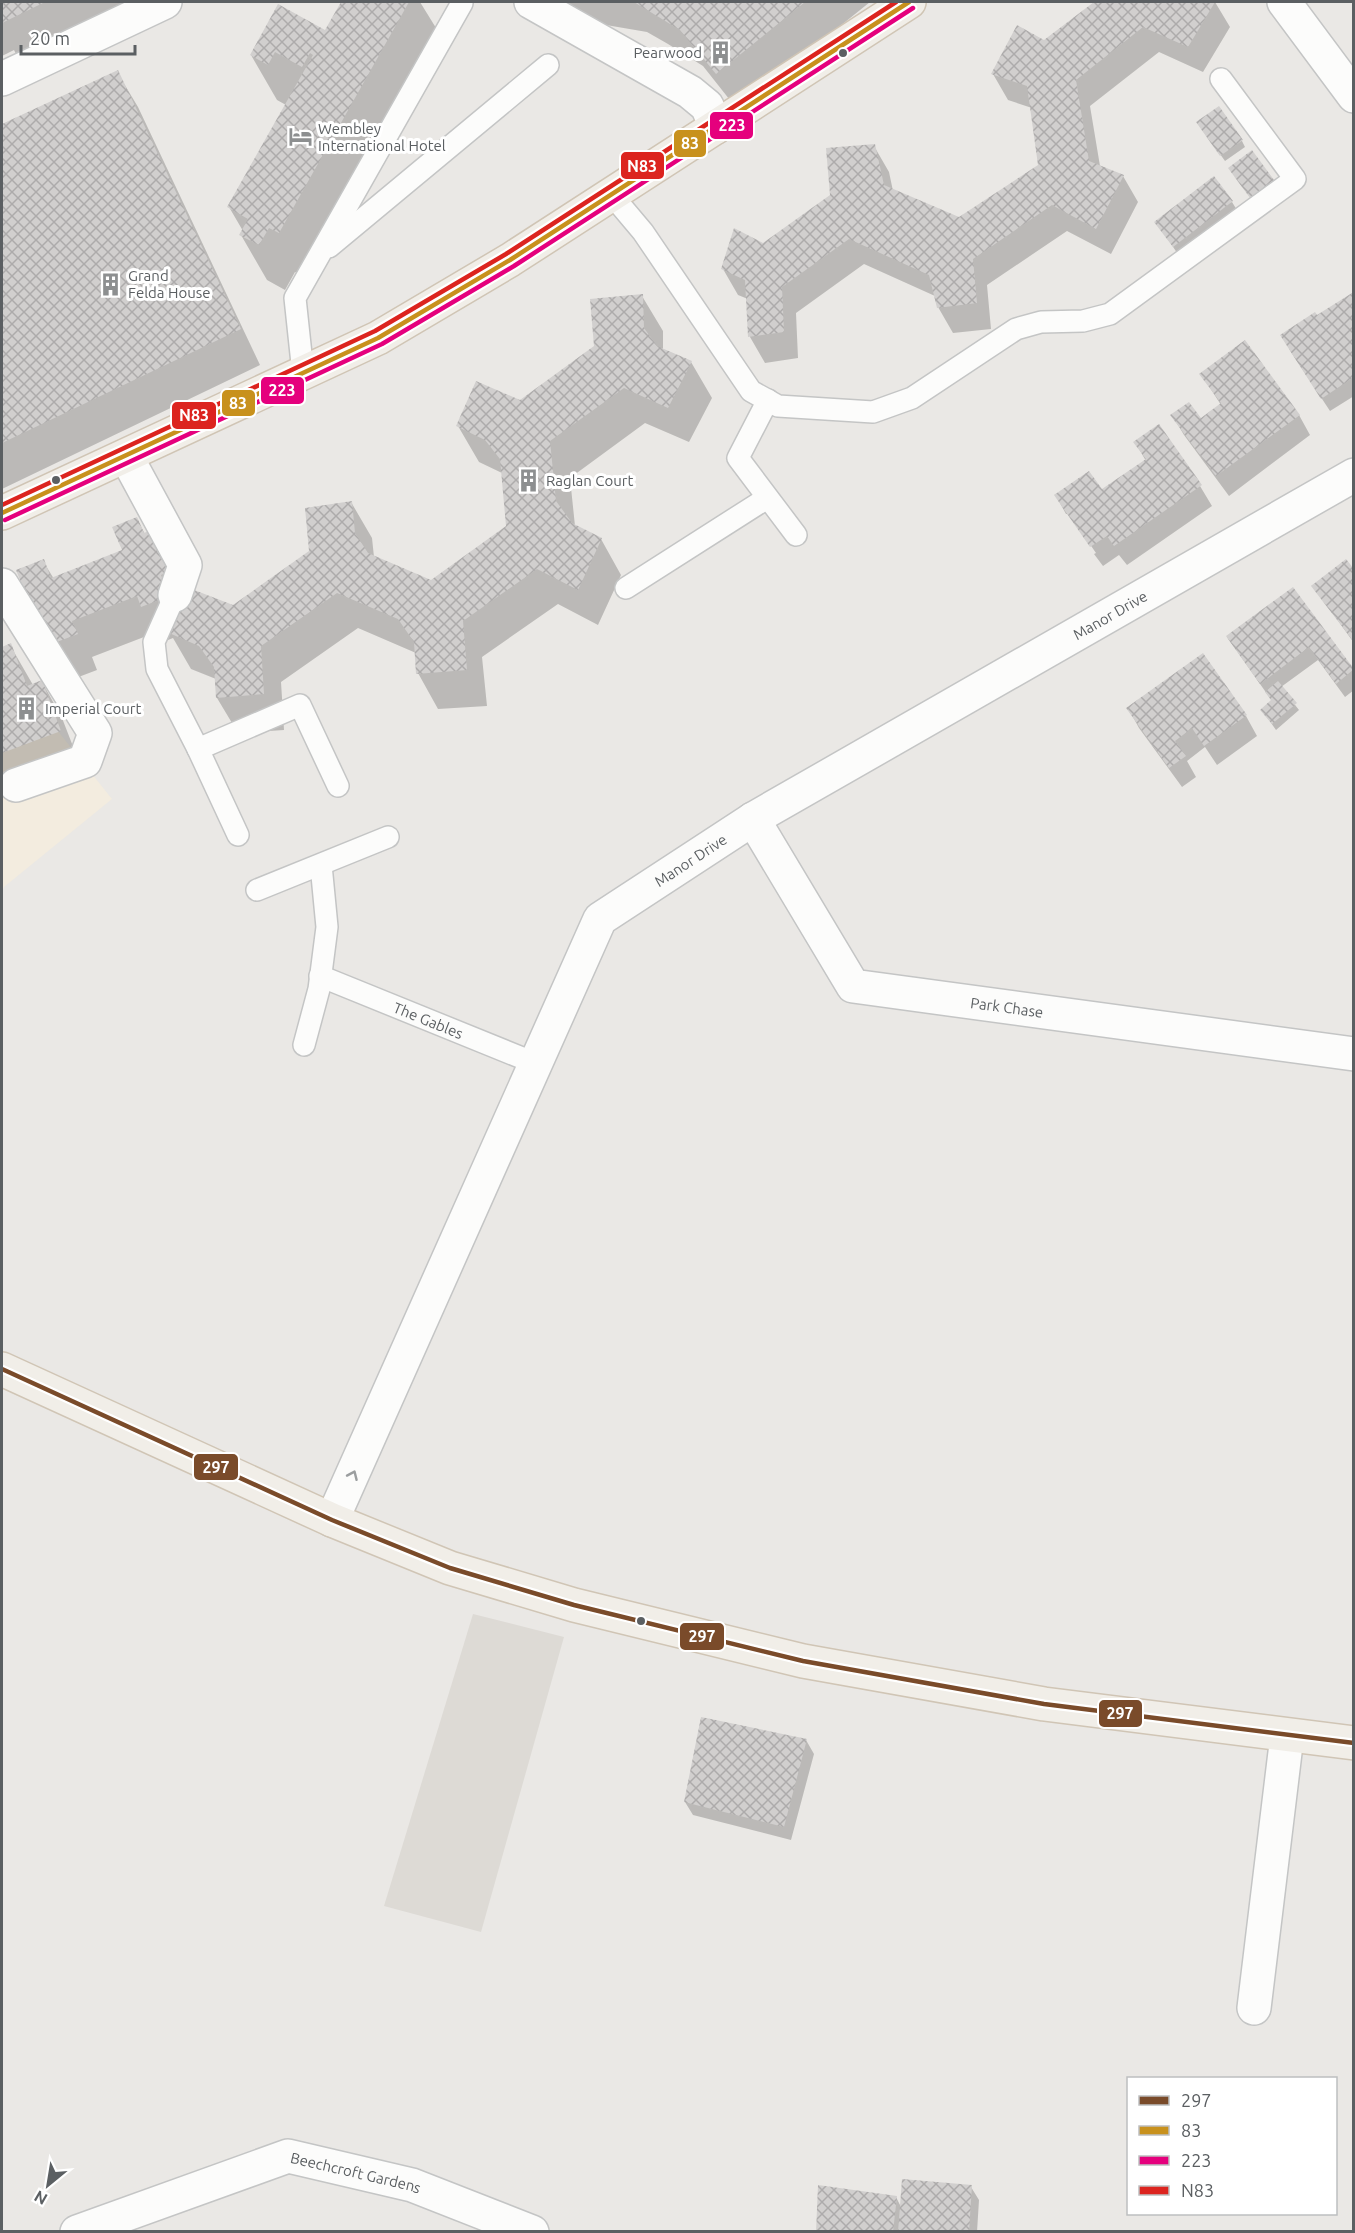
<svg xmlns="http://www.w3.org/2000/svg" width="1355" height="2233" font-family="Ubuntu,sans-serif">
<style>
.commercial{fill:#f3ecdf}
.education{fill:#dddad5}
.shadow{fill:#0003}
.building{fill:url(#building-cross-hatch)}
.lines{fill:none;stroke-linecap:round;stroke-linejoin:round}
.lane-casing{stroke:#c4c5c5;stroke-width:24}
.street-casing{stroke:#c4c5c5;stroke-width:36}
.primary-casing{stroke:#d0c5b5;stroke-width:36}
.lane{stroke:#fcfcfb;stroke-width:21}
.street{stroke:#fcfcfb;stroke-width:33}
.primary{stroke:#f1eee8;stroke-width:33}
.bus-1-casing{stroke:#fff;stroke-width:9}
.bus-2-casing{stroke:#fff;stroke-width:9}
.bus-3-casing{stroke:#fff;stroke-width:9}
.bus-4-casing{stroke:#fff;stroke-width:9}
.bus-1{stroke:#7a4b2a;stroke-width:4.5}
.bus-2{stroke:#c8911d;stroke-width:4.5}
.bus-3{stroke:#e5007d;stroke-width:4.5}
.bus-4{stroke:#dc241f;stroke-width:4.5}
.oneway{stroke:#9b9e9f}
.bus-dot{fill:#5b5f62;stroke:#fff;stroke-width:2}
.labels{text-anchor:middle;dominant-baseline:central;stroke-width:6;stroke-linejoin:round;paint-order:stroke}
.poi-label{font-size:15px;fill:#5b5f62;stroke:#fff;text-anchor:start}
.street-label{font-size:15px;fill:#5b5f62;stroke:#fff}
.line-badge{stroke:#fff;stroke-width:2}
.badge-label{font-size:16px;text-anchor:middle;font-weight:bold;fill:#fff}
</style>
<defs>
<pattern id="building-cross-hatch" width="8" height="8" patternUnits="userSpaceOnUse" patternTransform="scale(1.5)"><rect width="8" height="8" fill="#d1cfce"/><path d="M0 0l8 8M0 8l8-8" fill="none" stroke="#adabab"/></pattern>
</defs>
<rect width="100%" height="100%" fill="#eae8e5"/>
<path class="commercial" d="M2 661 112 799 4 887 2 892Z"/>
<path class="education" d="M473 1614 564 1637 481 1932 384 1906Z"/>
<path class="shadow" d="M2 2H137L19 60 14 50 2 56Z
M343 2H420L441 36 305 277 295 272 285 290 267 280 241 235 243 231 229 207 286 105 277 100 251 55 325 32Z
M566 2H870L737 109 703 66 668 44 647 32 606 25Z
M1097 2H1215L1230 27 1203 72 1159 52 1090 106 1100 166 1123 176 1138 202 1111 254 1067 231 987 285 991 329 953 333 938 307 935 296 864 264 796 313 798 358 765 363 750 337 748 299 738 295 723 269 764 245 831 196 874 146 889 172 893 191 959 219 1040 166 1032 108 1008 100 993 74 1044 42Z
M117 72 138 107 260 365 2 489V126Z
M1202 129 1242 141 1245 147 1225 161Z
M1232 202 1240 215 1182 260 1156 222Z
M642 296 663 331V351L691 362 712 398 689 442 645 423 570 478 575 526 601 539 621 575 598 625 558 604 482 657 487 706 438 709 418 673 416 653 358 628 281 682 284 730 238 733 217 698 216 679 191 669 173 638 163 642 157 632 92 657 97 670 68 681 47 646 43 561 54 579 124 551 137 519 145 534 151 532 184 601 234 607 311 552 351 502 372 538 374 557 431 582 507 527 502 473 479 462 458 426 520 401 596 346Z
M1354 298V396L1330 411 1289 349 1317 317Z
M1201 374 1299 415 1310 435 1229 496 1184 435 1172 415 1201 420 1221 405Z
M1135 442 1200 486 1212 506 1127 565 1119 555 1103 566 1094 554 1096 553 1069 514H1066L1056 496 1102 492 1146 461Z
M1354 571V643L1313 586Z
M1292 589 1354 672V690L1345 697 1318 660 1281 687 1299 710 1276 730 1262 710 1272 701 1227 637Z
M10 645 33 685 42 682 62 718 81 767 2 796V648Z
M1202 655 1246 716 1257 736 1217 765 1205 747 1187 761 1196 777 1182 787 1139 728 1128 708Z
M806 1740 814 1754 791 1840 693 1815 685 1802Z
M971 2187 979 2200 977 2232H817L896 2197 901 2207Z"/>
<path class="building" d="M2 2H45L2 23Z
M341 2H409L279 233 269 228 259 245 239 235 248 219 227 207 313 55 310 53 302 67 275 52 268 65 250 55 278 4 325 30Z
M634 2H805L716 74 680 30Z
M1094 2H1215L1188 47 1143 27 1076 80 1089 161 1124 175 1096 229 1052 205 973 259 977 303 937 308 929 275 849 239 782 287 784 332 748 337 745 280 721 269 734 228 763 243 830 195 826 148 875 144 884 185 959 217 1038 165 1027 86 991 74 1017 25 1044 40Z
M118 70 241 329 2 443V124Z
M1219 106 1243 140 1220 156 1196 122Z
M1252 150 1277 184 1253 202 1228 168Z
M1214 176 1233 201 1173 247 1154 222Z
M1352 293 1354 296V377L1321 399 1280 335 1315 312 1317 315Z
M643 294 644 328 657 346 692 361 668 408 624 388 550 441 556 501 572 523 602 538 578 590 537 569 463 621 467 670 416 674 414 642 398 619 337 593 261 646 264 694 216 698 214 667 199 646 169 633 189 588 233 605 309 551 305 508 352 501 355 533 368 553 431 580 506 526 500 459 485 440 456 426 476 381 520 400 594 346 590 299Z
M1245 340 1300 415 1216 476 1170 415 1189 402 1201 418 1221 403 1199 374Z
M1159 424 1202 485 1114 546 1107 536 1090 547 1054 495 1089 471 1102 489 1146 459 1133 442Z
M137 517 144 533 151 530 168 572 161 575 169 596 141 607 137 596 72 621 78 634 46 646 16 570 44 559 51 578 122 550 112 527Z
M1346 559 1354 569V642L1311 586Z
M1293 587 1354 669 1336 684 1309 647 1260 684 1226 636Z
M11 643 27 686 42 680 61 731 2 753V647Z
M1203 653 1247 715 1204 746 1192 728 1175 741 1186 756 1169 768 1126 708Z
M1278 681 1297 703 1272 724 1260 710 1271 700 1265 692Z
M701 1717 807 1739 784 1827 684 1802Z
M902 2179 972 2185 969 2232H898Z
M818 2185 897 2196 893 2232H816Z"/>
<g class="lines">
<defs>
<g id="lane">
<path d="M611 194 643 232 751 391 778 406 873 412 912 398 1016 329 1041 322 1083 321 1110 314 1295 179 1221 79"/>
<path d="M329 247 548 65"/>
<path d="M303 373 295 298 462 3"/>
<path d="M768 400 738 458 796 535"/>
<path d="M626 588 767 498"/>
<path d="M175 595 154 642 157 669 198 749 300 705 338 786"/>
<path d="M198 749 238 835"/>
<path d="M257 890 388 837"/>
<path id="s1" d="M320 976 537 1064"/>
<path d="M304 1045 319 989 327 927 321 865"/>
</g>
<g id="street">
<path d="M531 2 690 92 707 106 716 127"/>
<path d="M1284 2 1354 96"/>
<path d="M2 79 165 2"/>
<path d="M126 456 185 565 175 595"/>
<path d="M2 585 95 733 85 761 16 785"/>
<path id="s2" d="M753 819 853 986 1354 1054"/>
<path id="s3" d="M332 1520 600 919 753 819 1354 475"/>
<path d="M1254 2008 1287 1736"/>
<path id="s4" d="M77 2232 288 2156 412 2185 532 2232"/>
</g>
<path id="primary" d="M2 513 378 338 510 260 909 2
M2 1369 332 1520 450 1568 574 1605 803 1661 1044 1704 1354 1743"/>
</defs>
<use href="#lane" class="lane-casing"/>
<use href="#street" class="street-casing"/>
<use href="#primary" class="primary-casing"/>
<use href="#lane" class="lane"/>
<use href="#street" class="street"/>
<use href="#primary" class="primary"/>
<defs>
<path id="bus-1" d="M2 1369 332 1520 450 1568 574 1605 803 1661 1044 1704 1354 1743"/>
<path id="bus-2" d="M2 513 378 338 510 260 909 2"/>
<path id="bus-3" d="M5 520 382 344 514 266 913 8"/>
<path id="bus-4" d="M2 505 375 331 506 254 896 2"/>
</defs>
<use href="#bus-1" class="bus-1-casing"/>
<use href="#bus-2" class="bus-2-casing"/>
<use href="#bus-3" class="bus-3-casing"/>
<use href="#bus-4" class="bus-4-casing"/>
<use href="#bus-1" class="bus-1"/>
<use href="#bus-2" class="bus-2"/>
<use href="#bus-3" class="bus-3"/>
<use href="#bus-4" class="bus-4"/>
</g>
<defs><path id="oneway-chevron" d="M-2-3.5L2.5 0L-2 3.5" fill="none" stroke-width="1.6" stroke-linecap="round" stroke-linejoin="round" transform="scale(1.5)"/></defs>
<use class="oneway" href="#oneway-chevron" transform="translate(353 1475) rotate(-66)"/>
<defs>
<symbol id="building-bare" viewBox="-9 -9 18 18"><path d="M-4-6H4V6H1V3H-1V6H-4ZM-2.5-4.3h1.7v1.8h-1.7ZM.8-4.3h1.7v1.8H.8ZM-2.5-1h1.7V.8h-1.7ZM.8-1h1.7V.8H.8Z" fill="#8d8f90" stroke="#fff" stroke-width="2.5" paint-order="stroke"/></symbol>
<symbol id="hotel-bare" viewBox="-9 -9 18 18"><path d="M-6-4.5h1.5V1H6V5H4.5V3h-9V5H-6ZM-4 0a1.8 1.8 0 1 1 3.6 0ZM.5 0V-2.5h3Q6-2.5 6 0Z" fill="#8d8f90" stroke="#fff" stroke-width="2.5" paint-order="stroke"/></symbol>
</defs>
<g fill-rule="evenodd">
<use href="#building-bare" x="704" y="36" width="33" height="33"/>
<use href="#hotel-bare" x="284" y="120" width="33" height="33"/>
<use href="#building-bare" x="94" y="268" width="33" height="33"/>
<use href="#building-bare" x="512" y="464" width="33" height="33"/>
<use href="#building-bare" x="10" y="692" width="33" height="33"/>
</g>
<g class="bus-dot">
<circle cx="843" cy="53" r="5"/>
<circle cx="56" cy="480" r="5"/>
<circle cx="641" cy="1621" r="5"/>
</g>
<g class="labels">
<g class="poi-label">
<text x="702" y="52" text-anchor="end">Pearwood</text>
<text x="318" y="128">Wembley<tspan x="318" dy="17">International Hotel</tspan></text>
<text x="128" y="275">Grand<tspan x="128" dy="17">Felda House</tspan></text>
<text x="546" y="480">Raglan Court</text>
<text x="45" y="708">Imperial Court</text>
</g>
<g class="street-label">
<text stroke="none"><textPath href="#s3" startOffset="1252">Manor Drive</textPath></text>
<text stroke="none"><textPath href="#s3" startOffset="766">Manor Drive</textPath></text>
<text stroke="none"><textPath href="#s2" startOffset="350">Park Chase</textPath></text>
<text stroke="none"><textPath href="#s1" startOffset="117">The Gables</textPath></text>
<text stroke="none"><textPath href="#s4" startOffset="294">Beechcroft Gardens</textPath></text>
</g>
</g>
<g class="line-badge">
<rect x="709" y="111" width="45" height="29" rx="6" fill="#e5007d"/>
<rect x="673" y="129" width="34" height="29" rx="6" fill="#c8911d"/>
<rect x="620" y="151" width="45" height="29" rx="6" fill="#dc241f"/>
<rect x="260" y="376" width="45" height="29" rx="6" fill="#e5007d"/>
<rect x="221" y="389" width="35" height="28" rx="6" fill="#c8911d"/>
<rect x="171" y="401" width="46" height="29" rx="6" fill="#dc241f"/>
<rect x="193" y="1453" width="46" height="28" rx="6" fill="#7a4b2a"/>
<rect x="679" y="1622" width="46" height="29" rx="6" fill="#7a4b2a"/>
<rect x="1098" y="1699" width="45" height="29" rx="6" fill="#7a4b2a"/>
</g>
<g class="badge-label">
<text x="732" y="131">223</text>
<text x="690" y="149">83</text>
<text x="642" y="172">N83</text>
<text x="282" y="396">223</text>
<text x="238" y="409">83</text>
<text x="194" y="421">N83</text>
<text x="216" y="1473">297</text>
<text x="702" y="1642">297</text>
<text x="1120" y="1719">297</text>
</g>
<rect width="1355" height="2233" fill="none" stroke="#5b5f62" stroke-width="6"/>
<rect x="1127" y="2077" width="210" height="138" fill="#ffffff" stroke="#bdbfc0" stroke-width="1.5"/>
<rect x="1139" y="2096" width="30" height="9" fill="#7a4b2a" stroke="#bdbfc0" stroke-width="1.5"/>
<text x="1181" y="2107" font-size="18" fill="#5b5f62">297</text>
<rect x="1139" y="2126" width="30" height="9" fill="#c8911d" stroke="#bdbfc0" stroke-width="1.5"/>
<text x="1181" y="2137" font-size="18" fill="#5b5f62">83</text>
<rect x="1139" y="2156" width="30" height="9" fill="#e5007d" stroke="#bdbfc0" stroke-width="1.5"/>
<text x="1181" y="2167" font-size="18" fill="#5b5f62">223</text>
<rect x="1139" y="2186" width="30" height="9" fill="#dc241f" stroke="#bdbfc0" stroke-width="1.5"/>
<text x="1181" y="2197" font-size="18" fill="#5b5f62">N83</text>
<g transform="translate(48 2185) rotate(210)" stroke="#ffffff" stroke-width="4.5" paint-order="stroke">
<path d="M0-4.5L10 22L0 15L-10 22Z" fill="#5b5f62"/>
<text y="-9" font-size="16" font-weight="bold" text-anchor="middle" fill="#5b5f62">N</text>
</g>
<path d="M21 45v9h114v-9" fill="none" stroke="#5b5f62" stroke-width="3"/>
<text x="30" y="45" font-size="18" fill="#5b5f62" stroke="#ffffff" stroke-width="4.5" paint-order="stroke">20 m</text>
</svg>
